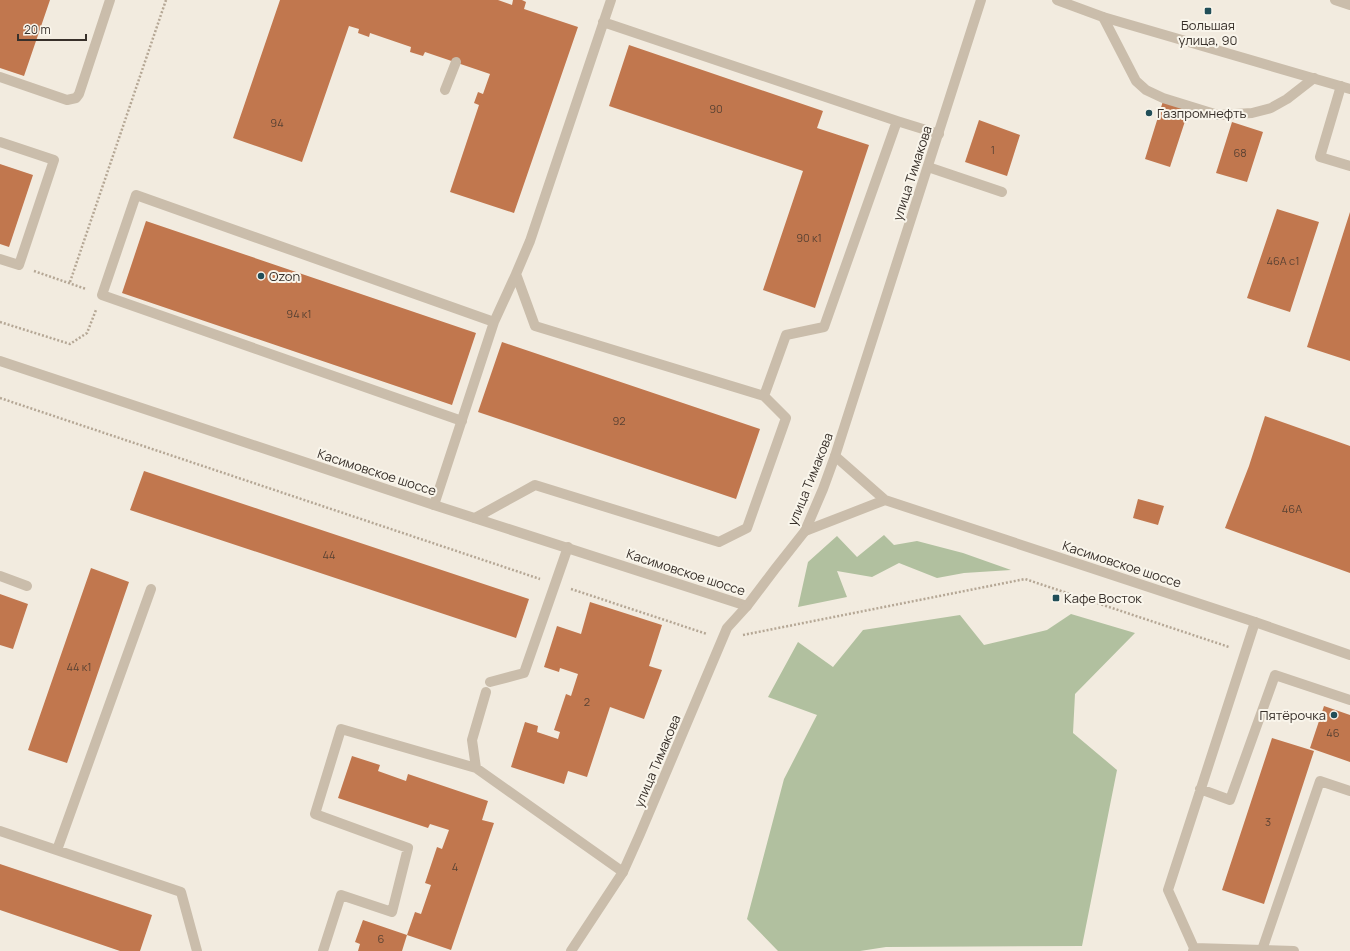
<svg xmlns="http://www.w3.org/2000/svg" width="1350" height="951" font-family="Manrope,sans-serif">
<style>
.green{fill:#b1c09f}
.building{fill:#c1774e}
.lines{fill:none;stroke-linecap:round;stroke-linejoin:round}
.path{stroke:#b5a795;stroke-width:2.5;stroke-dasharray:2 2;stroke-linecap:butt}
.service{stroke:#cabdab;stroke-width:10}
.minor{stroke:#cabdab;stroke-width:10}
.tertiary{stroke:#cabdab;stroke-width:10}
.poi-dot{fill:#214e58;stroke:#f9f5eb;stroke-width:1.5}
.labels{text-anchor:middle;dominant-baseline:central;stroke-width:4;stroke-linejoin:round;paint-order:stroke}
.number-label{font-size:11px;fill:#5a4233}
.poi-label{font-size:13px;fill:#38302a;stroke:#f9f5eb;text-anchor:start}
.street-label{font-size:13px;fill:#38302a;stroke:#f9f5eb}
</style>
<rect width="100%" height="100%" fill="#f2ebdf"/>
<path class="green" d="M884 535 894 545 917 541 963 553 1011 570 964 573 937 578 899 563 872 577 837 571 847 597 798 607 808 562 837 536 857 557Z
M1071 614 1135 633 1075 694 1073 733 1117 770 1082 946 886 947 860 951H778L747 919 784 779 817 715 768 697 798 642 833 667 863 630 960 615 984 645 1047 630Z"/>
<path class="building" d="M0 0H50L24 76 0 68Z
M280 0H498L512 5 513 0H522L526 2 524 9 578 27 514 213 450 192 479 105 474 103 478 92 483 94 490 74 425 52 423 56 410 52 411 47 370 33 369 37 358 33 359 29 349 26 302 162 233 138Z
M629 45 823 111 817 128 869 145 815 308 763 290 803 171 609 106Z
M1163 101 1189 109 1170 167 1145 159Z
M979 120 1020 135 1007 176 965 162Z
M1232 122 1263 132 1247 182 1216 173Z
M0 164 33 175 9 247 0 244Z
M1277 209 1319 222 1290 312 1247 298Z
M1350 212V361L1307 347Z
M146 221 476 333 452 405 122 293Z
M502 342 760 429 736 499 478 412Z
M1265 416 1350 446V573L1225 528 1249 466Z
M144 471 529 599 516 638 130 510Z
M1138 499 1164 506 1158 525 1133 518Z
M91 568 129 582 67 763 28 750Z
M0 594 28 604 13 649 0 645Z
M590 602 662 625 649 666 662 670 644 719 610 707 587 777 568 771 564 784 511 767 525 722 538 726 537 732 558 739 560 732 554 730 566 694 571 696 578 674 560 668 559 672 544 667 557 626 581 634Z
M1324 706 1350 715V762L1310 748Z
M1272 738 1314 751 1264 904 1222 890Z
M352 756 380 765 378 771 406 781 408 774 488 801 482 820 494 823 451 950 407 935 415 912 421 914 431 885 425 883 437 847 442 849 449 830 430 824 428 828 338 798Z
M0 864 152 915 140 951H120L0 910Z
M363 920 407 935 402 951H358L360 944 355 942Z"/>
<g class="lines">
<path class="path" d="M34 271 86 289
M70 282 166 0
M0 322 70 344 87 333 96 310
M0 398 540 579
M571 589 707 634
M743 635 1025 579 1229 647"/>
<path class="service" d="M1103 17 1136 81 1146 90 1163 98 1218 115 1252 113 1271 108 1287 99 1314 78
M603 22 897 121 939 134
M0 77 67 100 76 98 79 94 110 0
M1341 86 1320 157 1350 166
M445 90 456 62
M0 142 54 160 19 265 0 259
M928 167 1002 192
M494 322 516 274
M764 396 786 335 824 327 897 121
M434 505 494 322 136 195 102 295 462 421
M475 518 535 485 719 542 747 528 786 418 764 396 535 326 516 274 530 241 611 0
M0 576 27 586
M490 682 524 673 568 547
M476 768 472 740 486 692
M1200 789 1230 800 1275 675 1350 700
M0 831 181 892 197 951
M57 850 151 589
M1194 948 1294 951
M1262 950 1320 781 1350 791
M323 951 341 895 392 912 408 848 315 814 341 729 476 768 623 872
M1193 951 1194 948 1168 890 1255 622"/>
<path class="minor" d="M1335 0 1350 5
M0 361 434 505 747 606
M835 456 885 500 1255 622 1350 655
M805 531 885 500"/>
<path class="tertiary" d="M1057 0 1103 17 1350 89
M571 951 623 872 640 834 727 628 747 606 775 569 805 531 823 489 835 456 981 0"/>
</g>
<g class="poi-dot">
<rect x="1204" y="7" width="8" height="8" rx="2"/>
<circle cx="1149" cy="113" r="4"/>
<circle cx="261" cy="276" r="4"/>
<rect x="1052" y="594" width="8" height="8" rx="2"/>
<circle cx="1334" cy="715" r="4"/>
</g>
<g class="labels">
<g class="number-label">
<text x="716" y="108">90</text>
<text x="277" y="122">94</text>
<text x="993" y="149">1</text>
<text x="1240" y="152">68</text>
<text x="809" y="237">90 к1</text>
<text x="1283" y="260">46А с1</text>
<text x="299" y="313">94 к1</text>
<text x="619" y="420">92</text>
<text x="1292" y="508">46А</text>
<text x="329" y="554">44</text>
<text x="79" y="666">44 к1</text>
<text x="587" y="701">2</text>
<text x="1333" y="732">46</text>
<text x="1268" y="821">3</text>
<text x="455" y="866">4</text>
<text x="381" y="938">6</text>
</g>
<g class="poi-label">
<text x="1208" y="25" text-anchor="middle">Большая<tspan x="1208" dy="15">улица, 90</tspan></text>
<text x="1157" y="113">Газпромнефть</text>
<text x="269" y="276">Ozon</text>
<text x="1064" y="598">Кафе Восток</text>
<text x="1326" y="715" text-anchor="end">Пятёрочка</text>
</g>
<g class="street-label">
<text transform="translate(912 173) rotate(-72)">улица Тимакова</text>
<text transform="translate(377 472) rotate(18)">Касимовское шоссе</text>
<text transform="translate(810 479) rotate(-68)">улица Тимакова</text>
<text transform="translate(1122 564) rotate(18)">Касимовское шоссе</text>
<text transform="translate(686 572) rotate(18)">Касимовское шоссе</text>
<text transform="translate(657 761) rotate(-67)">улица Тимакова</text>
</g>
</g>
<path d="M18 34v6h68v-6" fill="none" stroke="#38302a" stroke-width="2"/>
<text x="24" y="34" font-size="12" fill="#38302a" stroke="#f9f5eb" stroke-width="3" paint-order="stroke">20 m</text>
</svg>
